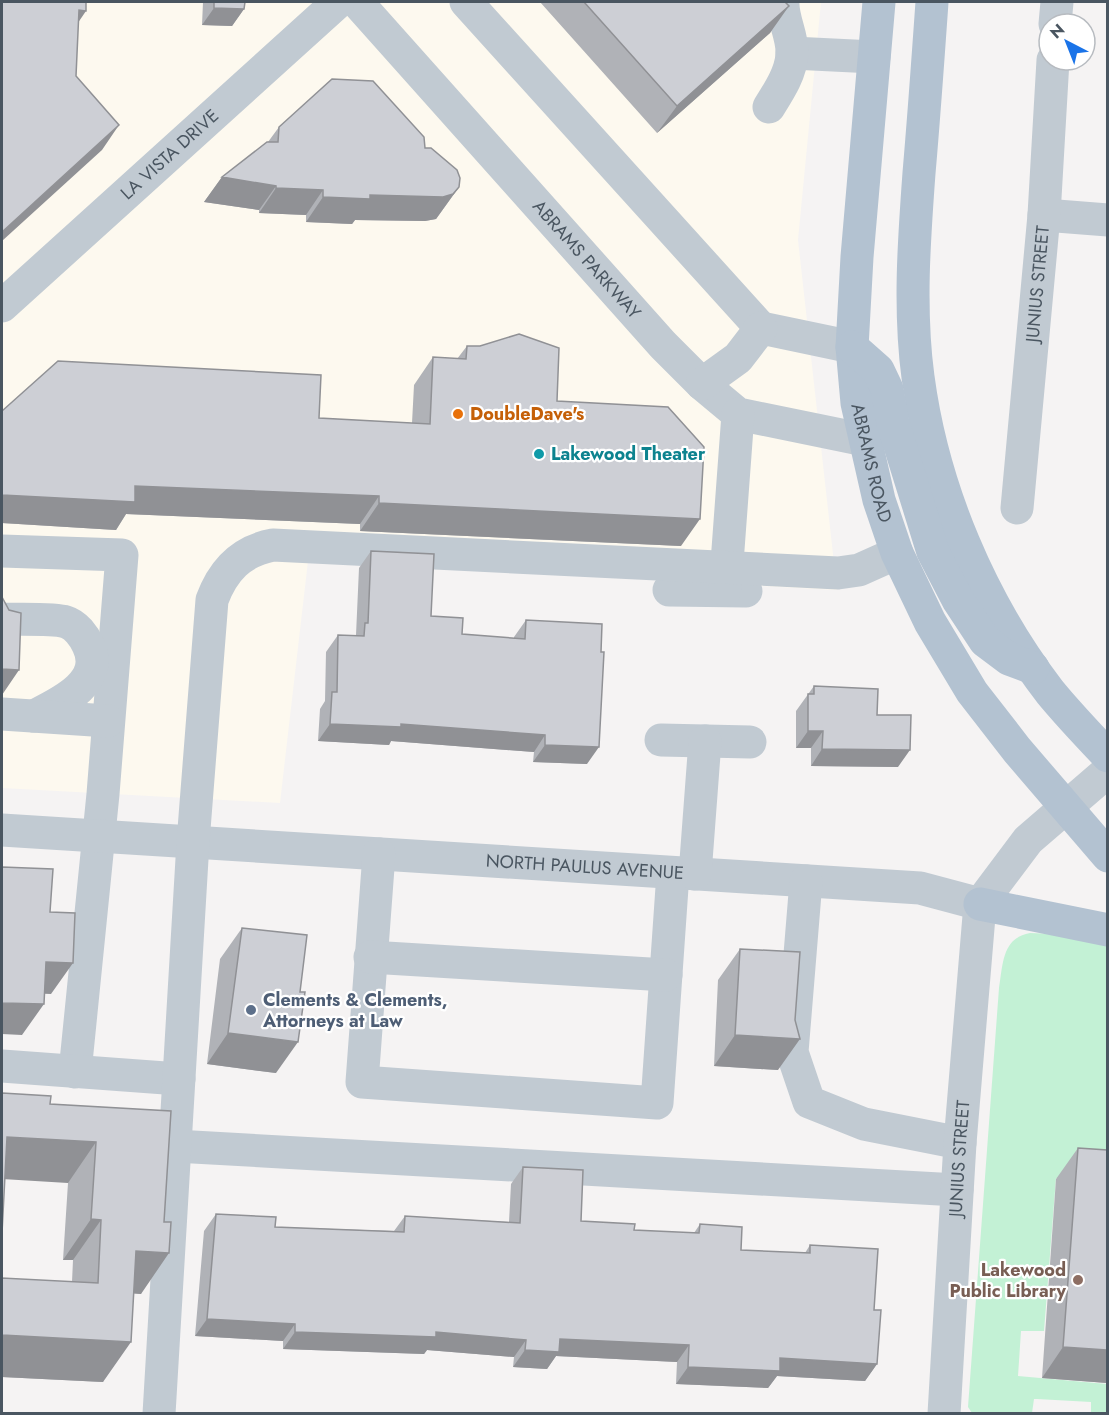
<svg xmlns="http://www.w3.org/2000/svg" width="1109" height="1415" font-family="Jost,sans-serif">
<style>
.commercial{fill:#fdf9ef}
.green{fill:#c3f1d5}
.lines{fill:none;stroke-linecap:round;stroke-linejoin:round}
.minor{stroke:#c1cad2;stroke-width:33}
.major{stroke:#b3c2d1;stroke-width:33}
.wall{fill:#b0b2b7}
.shaded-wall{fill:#909195}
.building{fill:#cdcfd5;stroke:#909195;stroke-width:1.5}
.food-dot{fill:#e8710a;stroke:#fff;stroke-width:2}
.culture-dot{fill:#0f9aa8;stroke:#fff;stroke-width:2}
.service-dot{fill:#5c6f8a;stroke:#fff;stroke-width:2}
.education-dot{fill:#8d6e63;stroke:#fff;stroke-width:2}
.labels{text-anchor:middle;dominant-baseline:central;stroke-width:4.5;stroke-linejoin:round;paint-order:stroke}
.street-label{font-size:18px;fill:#4a5661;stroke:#fff}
.food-label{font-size:18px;font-weight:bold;fill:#c56008;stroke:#fff;text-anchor:start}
.culture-label{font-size:18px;font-weight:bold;fill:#0d838f;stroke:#fff;text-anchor:start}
.service-label{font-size:18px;font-weight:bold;fill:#4e5e75;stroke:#fff;text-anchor:start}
.education-label{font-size:18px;font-weight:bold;fill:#785e54;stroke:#fff;text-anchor:end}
</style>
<rect width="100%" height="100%" fill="#f5f3f3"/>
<path class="commercial" d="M2 2H821L798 240 837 590 308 561 280 803 2 788Z"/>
<path class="green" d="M1030 933 1080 935 1107 940V1182L1056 1178 1044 1331H1021L1018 1376 1107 1384V1413H1091V1402L1037 1399H1034L1032 1413H972L968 1407 999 988C1003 964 1002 938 1030 933Z"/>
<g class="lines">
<g class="minor">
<path id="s1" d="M357 2 663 345 702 384 738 414 865 440"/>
<path d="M466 2 761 328"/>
<path d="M1055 24 1057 2"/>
<path d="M792 53 874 57"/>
<path d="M769 107C779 91 791 73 792 54 793 36 782 19 783 2"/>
<path d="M1044 215 1108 220"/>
<path id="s2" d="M2 306 338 2"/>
<path d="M761 328 852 347"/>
<path d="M702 384 738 358 761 328"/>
<path id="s3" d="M1017 508 1044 215 1053 60"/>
<path d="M2 551 122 555 103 794 75 1072"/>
<path d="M669 590 746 591"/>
<path d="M725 590 738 414"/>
<path d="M2 619C17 620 53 618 66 622 76 625 84 636 88 645 106 682 60 703 34 716"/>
<path d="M2 714 108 721"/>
<path d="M661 740 750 742"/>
<path id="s4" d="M2 830 920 888 980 904"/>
<path d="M379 854 362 1082 657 1103 673 873"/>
<path d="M695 874 705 741"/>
<path d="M806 881 792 1052 809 1102 864 1124 960 1143"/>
<path d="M980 904 1028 840 1108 771"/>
<path d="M370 957 666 975"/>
<path d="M2 1066 179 1079"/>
<path d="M175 1146 957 1190"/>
<path d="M159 1414 193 842 212 600C223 570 241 551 273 545L838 573 859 570 897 553"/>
<path id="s5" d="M944 1414 960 1143 980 904"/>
</g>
<g class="major">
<path id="s6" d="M879 2 857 257 852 347 857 403 879 500 897 553 930 622 972 692 1017 750 1108 856"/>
<path d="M932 2C928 59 924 116 919 173 914 241 909 310 918 377 933 489 981 602 1050 692 1068 714 1088 735 1108 756"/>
<path d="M852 347 878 370 887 389 893 423 933 552 958 600 985 641 1009 659 1033 668"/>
<path d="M980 904 1108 930"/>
</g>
</g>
<path class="wall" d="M203 2H245L244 9 232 26 202 25Z
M540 2H785L770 33 657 133Z
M279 127 425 148 459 187 436 219 425 221 355 220 352 224 306 222V215L259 213V210L204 202 222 177 268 142Z
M467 346 557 401 681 546 360 531V524L126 514 116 530 2 523 319 418 412 423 414 385 433 357 457 359Z
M371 551 431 616 462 634 514 638V637L526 620 587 764 533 762 534 752 391 741 389 745 318 741 320 709 325 701 326 652 338 635 356 636V635L359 568Z
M814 686 877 715 898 767 811 766V748H796V711Z
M242 928 276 1073 207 1064 220 959Z
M740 949 778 1070 714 1066 718 980Z
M2 1093 50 1104 171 1111 164 1222 141 1294 134 1293 103 1382 2 1377V1278L72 1282 73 1260H63L68 1183Z
M1078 1148 1107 1383 1042 1378 1056 1179Z
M523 1167 581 1221 634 1230 694 1233 700 1224 741 1250 805 1253 810 1245 874 1310 877 1364 865 1381 777 1376 768 1388 676 1384 677 1362 556 1356 547 1369 513 1367 514 1357 427 1350 424 1354 283 1349V1341L195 1336 204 1231 216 1214 275 1227 394 1231 405 1216 509 1222 511 1184Z"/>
<path class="shaded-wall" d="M789 6 770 33 657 133 677 106Z
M214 8 244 9 232 26 202 25Z
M79 10 86 11 69 36Z
M119 125 102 150 2 241V232Z
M222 177 276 186 259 210 204 202Z
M459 187 436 219 425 221 355 220 352 224 306 222 323 197Z
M276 188 323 190 306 215 259 213Z
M135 486 379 496 360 524 126 514 116 530 2 523V495Z
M379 503 700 519 681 546 360 531Z
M2 669 19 670 2 695Z
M330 724H401L545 735 534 752 391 741 389 745 318 741Z
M808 731H823L811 748H796Z
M545 745 599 747 587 764 533 762Z
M822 749 910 750 898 767 811 766Z
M46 962 73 963 51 994 24 993Z
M2 1003 44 1004 22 1035 2 1034Z
M228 1033 298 1042 276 1073 207 1064Z
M735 1035 800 1039 778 1070 714 1066Z
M7 1137 96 1142 68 1183 2 1179Z
M91 1219 101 1220 73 1260H63Z
M136 1251 169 1253 141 1294 108 1292Z
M207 1319 295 1324 283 1341 195 1336Z
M295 1332H436L526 1340 514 1357 427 1350 424 1354 283 1349Z
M2 1335 131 1342 103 1382 2 1377Z
M560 1339 689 1345 677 1362 556 1356 547 1369 513 1367 525 1350Z
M1063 1347 1107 1350V1383L1042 1378Z
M780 1358 877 1364 865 1381 777 1376 768 1388 676 1384 688 1367Z"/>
<path class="building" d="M2 2H86V11L79 10 76 76 119 125 2 232Z
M214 2H245L244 9 214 8Z
M584 2H785L789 6 677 106Z
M332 79 373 81 424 137 425 148H431L457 170 460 178 459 187 453 194 443 197 370 195V199L323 197V190L276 188V186L222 177 267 142H278L279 127Z
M519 334 559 348 557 401 668 407 704 447 700 519 379 503V496L135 486V502L2 495V411L58 361 321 375 319 418 430 424 433 357 466 359 467 346H480Z
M371 551 434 554 431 616 463 618 462 634 525 639 526 620 602 624 601 652H604L599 747 545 745V735L401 724V727L330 724 332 692H337L338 635 364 636 365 623H368Z
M2 597 9 610 21 613 19 670 2 669Z
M814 686 878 689 877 715H911L910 750 822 749 823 731H808V694H814Z
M2 867 53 869 50 912 75 913 73 963 46 962 44 1004 2 1003Z
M242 928 307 935 300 992H305L298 1042 228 1033Z
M740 949 800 952 795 1020 800 1039 735 1035Z
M2 1093 51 1096 50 1104 171 1111 164 1222H171L169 1253 136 1251 131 1342 2 1335V1278L98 1283 101 1220 91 1219 96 1142 7 1137 2 1233Z
M1078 1148 1107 1150V1350L1063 1347Z
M523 1167 583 1170 581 1221 635 1224 634 1230 699 1233 700 1224 742 1227 741 1250 810 1253V1245L878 1249 874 1310H881L877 1364 780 1358V1371L688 1367 689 1345 560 1339 559 1352 525 1350 526 1340 436 1332V1337L295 1332V1324L207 1319 216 1214 276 1217 275 1227 404 1232 405 1216 520 1223Z"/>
<circle class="food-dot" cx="458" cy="414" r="6"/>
<circle class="culture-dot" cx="539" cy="454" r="6"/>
<circle class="service-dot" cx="251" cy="1010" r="6"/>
<circle class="education-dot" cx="1078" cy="1280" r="6"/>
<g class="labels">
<g class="street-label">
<text stroke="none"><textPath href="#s2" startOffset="226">LA VISTA DRIVE</textPath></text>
<text stroke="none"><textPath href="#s1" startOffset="345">ABRAMS PARKWAY</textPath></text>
<text stroke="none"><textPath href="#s3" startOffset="225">JUNIUS STREET</textPath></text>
<text stroke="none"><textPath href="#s6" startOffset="464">ABRAMS ROAD</textPath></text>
<text stroke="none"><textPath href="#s4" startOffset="584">NORTH PAULUS AVENUE</textPath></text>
<text stroke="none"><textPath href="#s5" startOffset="256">JUNIUS STREET</textPath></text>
</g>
<g class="food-label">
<text x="470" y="414">DoubleDave's</text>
</g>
<g class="culture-label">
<text x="551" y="454">Lakewood Theater</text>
</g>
<g class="service-label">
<text x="263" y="1000">Clements &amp; Clements,<tspan x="263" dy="21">Attorneys at Law</tspan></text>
</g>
<g class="education-label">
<text x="1066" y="1270">Lakewood<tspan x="1066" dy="21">Public Library</tspan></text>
</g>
</g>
<rect width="1109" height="1415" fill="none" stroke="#4a5661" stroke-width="6"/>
<g transform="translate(1067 42) rotate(318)"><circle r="28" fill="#ffffff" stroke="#b7bbc0" stroke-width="1.5"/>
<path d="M0-4.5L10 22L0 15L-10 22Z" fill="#1a73e8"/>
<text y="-9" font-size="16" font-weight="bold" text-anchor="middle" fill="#4a5661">N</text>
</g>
</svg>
